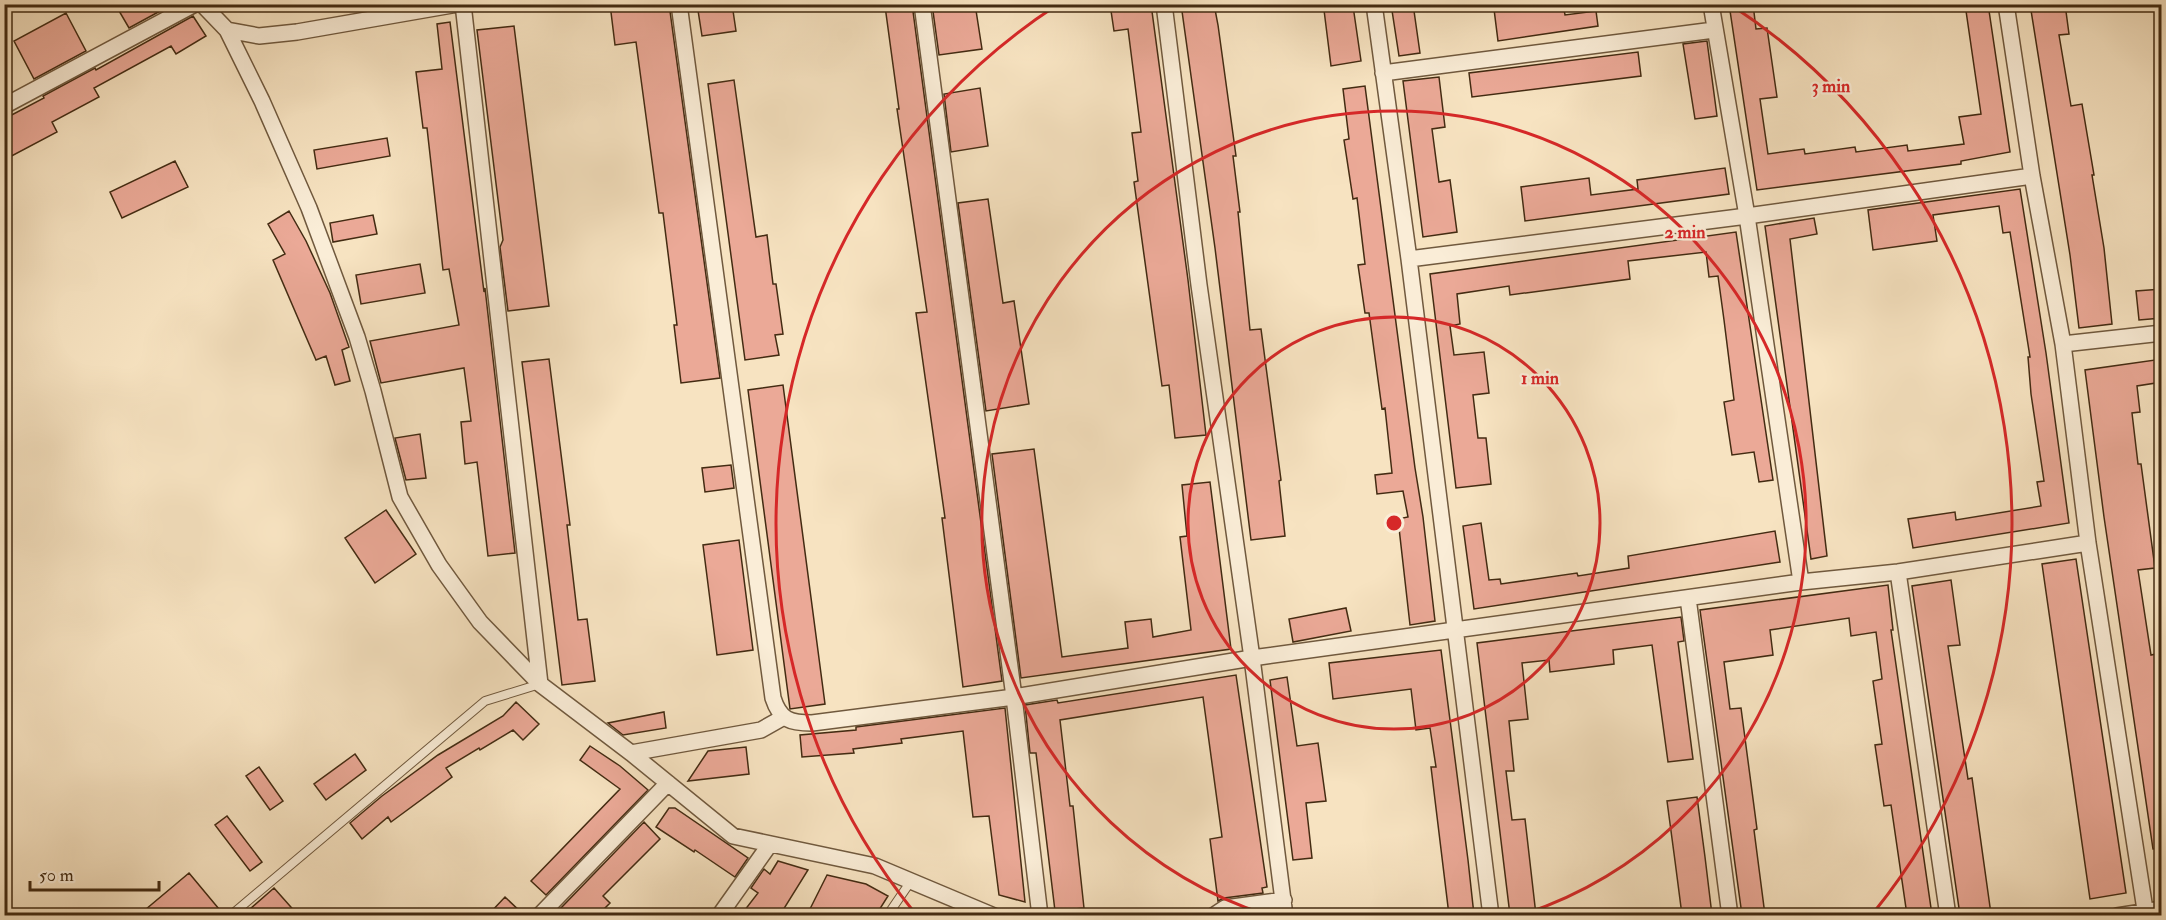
<svg xmlns="http://www.w3.org/2000/svg" width="2166" height="920" font-family="'IM FELL Double Pica',serif">
<style>
.building{fill:#eba997;stroke:#432b12;stroke-width:1.5}
.lines{fill:none;stroke-linecap:round;stroke-linejoin:round}
.service-casing{stroke:#70593e;stroke-width:10}
.minor-casing{stroke:#70593e;stroke-width:18}
.service{stroke:#faedd7;stroke-width:8}
.minor{stroke:#faedd7;stroke-width:15}
.ring{fill:none;stroke:#d62828;stroke-width:3}
.centre{fill:#d62828;stroke:#faedd7;stroke-width:3}
.ring-label{font-size:18px;text-anchor:middle;font-weight:bold;fill:#d62828;stroke:#faedd7;stroke-width:4.5;stroke-linejoin:round;paint-order:stroke}
</style>
<rect width="100%" height="100%" fill="#f7e3c1"/>
<filter id="stains"><feTurbulence type="fractalNoise" baseFrequency=".00333" numOctaves="4"/><feColorMatrix values="0 0 0 0 .2 0 0 0 0 .09 0 0 0 0 .02 0 0 0 .5 -.17"/></filter>
<radialGradient id="worn" r=".72"><stop offset=".6" stop-color="#630" stop-opacity="0"/><stop offset="1" stop-color="#630" stop-opacity=".3"/></radialGradient>
<path class="building" d="M115 4H173L129 28Z
M610 4H669L720 378 681 383 674 325H677L663 213H659L636 42 615 45Z
M697 4H732L736 31 702 36Z
M892 4H912L1002 681 963 687 942 518H945L916 313 927 312 897 109H899L885 6Z
M932 4H975L982 49 939 55Z
M1110 4H1151L1188 280 1206 435 1175 438 1169 385 1162 386 1134 182 1138 181 1132 133 1141 132 1128 29 1114 31Z
M1181 4H1214L1218 25 1236 156H1233L1240 212H1238L1250 330 1261 329 1281 480 1279 481 1285 536 1251 540 1215 248Z
M1391 4H1413L1420 53 1399 56Z
M1523 4H1563L1565 15 1596 11 1598 26 1498 41 1494 9Z
M1729 4H1753L1756 29 1767 28 1777 97 1760 99 1768 154 1804 149 1805 154 1855 147 1856 152 1907 145 1908 151 1964 144 1959 117 1981 114 1965 4H1988L2010 152 1961 161V164L1757 190Z
M2030 4H2065L2069 34 2059 35 2071 106 2082 104 2094 175H2092L2104 248 2112 324 2079 328 2070 255Z
M1353 6 1361 61 1331 66 1324 10Z
M66 13 86 51 34 79 14 41Z
M193 16 206 36 176 54 171 46 94 88 99 97 52 122 57 132 4 160V119L44 98 43 96 95 68 96 70Z
M450 22 484 292 485 288 515 553 488 556 477 462 465 464 461 422 471 421 464 368 381 383 370 341 459 325 449 269 443 270 427 128H423L416 72 442 69 437 24Z
M514 26 549 306 508 311 500 247 503 240 477 30Z
M1707 41 1717 116 1695 119 1683 44Z
M1638 52 1641 76 1472 97 1469 73Z
M1439 77 1445 127 1432 129 1439 182 1450 180 1457 232 1423 237 1403 81Z
M734 80 756 237 767 235 773 284H776L783 334 775 335 779 355 745 360 708 84Z
M1365 86 1415 468 1423 517 1435 621 1410 625 1398 519 1408 517 1403 491 1377 494 1375 475 1392 473 1385 408 1382 409 1369 313H1365L1358 265 1365 264 1357 198 1353 199 1344 140 1349 139 1343 89Z
M980 88 988 146 951 152 944 94Z
M387 138 390 156 317 169 314 150Z
M175 161 188 187 122 218 110 192Z
M1725 168 1729 194 1525 221 1521 187 1589 178 1591 195 1638 189 1637 180Z
M2020 189 2046 353 2069 523 1913 548 1908 519 1955 512 1956 520 2041 506 2037 482 2044 481 2031 394 2028 357H2030L2010 232 2003 233 1999 206 1933 215 1937 241 1873 250 1868 210Z
M988 199 1003 303 1014 301 1029 404 986 411 958 203Z
M289 211 306 241 330 293 349 347 342 350 350 381 335 385 326 356 316 360 273 260 285 254 268 224Z
M373 215 377 234 333 242 330 223Z
M1814 218 1817 234 1790 239 1827 556 1811 559 1765 226Z
M1736 232 1773 480 1759 482 1754 452 1732 455 1724 402 1734 400 1724 320 1718 276 1709 277 1706 252 1628 261 1630 279 1510 295 1509 286 1457 294 1460 324 1450 326 1454 355 1484 352 1489 393 1473 395 1478 438H1486L1491 484 1456 488 1430 274Z
M420 264 425 293 361 304 356 275Z
M2162 289V318L2139 320 2136 291Z
M549 359 570 525H567L578 620 587 619 595 681 562 685 522 362Z
M2162 359V382L2137 386 2140 412 2132 413 2138 464H2141L2155 568 2138 570 2151 655 2156 654 2162 688V848L2153 849 2104 517 2085 370Z
M783 385 825 704 790 709 748 390Z
M420 434 426 478 406 480 395 438Z
M1034 449 1062 657 1128 648 1125 622 1151 619 1153 637 1191 630 1180 537 1187 536 1182 485 1210 482 1231 649 1021 678 992 454Z
M731 465 734 488 705 492 702 468Z
M386 510 416 554 375 583 345 538Z
M1481 523 1489 580 1500 579 1501 584 1577 573 1578 576 1629 568 1628 556 1775 531 1780 562 1474 609 1463 526Z
M739 540 753 650 717 655 703 545Z
M2076 559 2126 893 2090 899 2042 564Z
M1951 580 1960 645 1948 646 1968 779 1972 778 1991 914 1979 915H1960L1912 586Z
M1888 585 1893 630H1891L1932 915H1907L1891 805 1884 806 1875 745 1882 744 1873 681 1882 679 1876 632 1851 636 1849 618 1770 630 1773 655 1724 662 1730 709 1741 708 1757 829 1754 830 1765 915H1742L1700 610Z
M1346 608 1351 631 1293 642 1289 619Z
M1681 617 1684 641 1678 642 1693 759 1668 762 1652 645 1613 650 1614 664 1550 672 1549 660 1522 663 1528 719 1509 721 1514 771H1506L1512 820 1525 819 1536 915H1510L1477 643Z
M1441 650 1468 860 1474 915H1449L1431 767H1436L1430 728 1416 730 1411 689 1333 699 1329 663Z
M1236 675 1267 887 1262 888 1263 893 1224 898 1218 901 1210 839 1222 837 1203 697 1060 720 1070 806H1073L1084 908 1055 911 1036 753H1030L1025 705 1057 700 1058 703Z
M1287 677 1297 746 1318 743 1326 801 1306 803 1312 858 1293 860 1270 680Z
M516 702 539 724 523 740 513 730 480 750 479 748 446 768 452 777 391 822 388 817 362 839 350 823 382 796 438 755 503 716Z
M1005 708 1025 902 999 895 989 816 973 817 963 731 901 739 902 743 853 749 854 753 802 757 800 735 856 730V727Z
M664 712 666 728 623 735 608 723Z
M590 746 620 766 648 790 546 895 531 881 620 789 580 760Z
M746 747 749 774 688 781 708 751Z
M355 754 366 770 326 800 314 784Z
M259 767 283 801 270 810 246 776Z
M1697 797 1705 857 1712 915H1682L1675 861 1667 801Z
M669 808H675L748 858 735 877 695 850 694 852 656 827Z
M227 816 262 862 250 871 215 825Z
M644 822 660 839 603 896 610 903 598 915H567L560 909Z
M778 861 808 870 780 915H741L758 893 751 888 764 869 770 874Z
M189 873 224 915H139Z
M827 875 866 884 888 896 876 915H807Z
M274 888 298 915H243Z
M505 897 524 915H488Z"/>
<g class="lines">
<defs>
<path id="service" d="M230 916 485 701 540 684
M887 916 911 881"/>
<path id="minor" d="M202 4 227 30 262 101 309 208 357 337 373 391 400 497 439 565 480 622 540 684 631 753 733 836 875 866 994 916
M463 4 540 684
M679 4 773 698C780 720 790 723 812 723L1014 697 1252 658 1801 582 1898 572 2088 543
M922 4 1014 697 1040 916
M1164 4 1199 285 1252 658 1285 916
M1374 4 1409 259 1491 916
M1711 4 1747 216 1801 582
M2006 4 2032 176 2063 344 2088 543 2146 916
M227 30 259 36 297 32 458 4
M1383 73 1714 30
M4 106 195 4
M1409 259 1747 216 2032 176
M2063 344 2162 333
M1898 572 1948 916
M1688 598 1730 916
M631 753 761 730 784 717
M539 916 668 783
M719 916 770 844
M1213 916 1225 908 1284 900
M2117 916 2162 909"/>
</defs>
<use href="#service" class="service-casing"/>
<use href="#minor" class="minor-casing"/>
<use href="#service" class="service"/>
<use href="#minor" class="minor"/>
</g>
<g class="ring">
<circle cx="1394" cy="523" r="206"/>
<path d="M1267 915A412 412 0 1 1 1521 915"/>
<path d="M914 912A618 618 0 0 1 1057 5M1731 5A618 618 0 0 1 1874 912"/>
</g>
<circle cx="1394" cy="523" r="9" class="centre"/>
<g class="ring-label">
<text x="1831" y="92">3 min</text>
<text x="1685" y="238">2 min</text>
<text x="1540" y="384">1 min</text>
</g>
<rect width="2166" height="920" fill="none" stroke="#f7e3c1" stroke-width="24"/>
<rect x="6" y="6" width="2154" height="908" fill="none" stroke="#432b12" stroke-width="3"/>
<rect x="12" y="12" width="2142" height="896" fill="none" stroke="#432b12" stroke-width="1.5"/>
<path d="M30 881v9h129v-9" fill="none" stroke="#432b12" stroke-width="3"/>
<text x="39" y="881" font-size="18" fill="#432b12" stroke="#faedd7" stroke-width="4.5" paint-order="stroke">50 m</text>
<rect width="100%" height="100%" filter="url(#stains)"/>
<rect width="100%" height="100%" fill="url(#worn)"/>
</svg>
